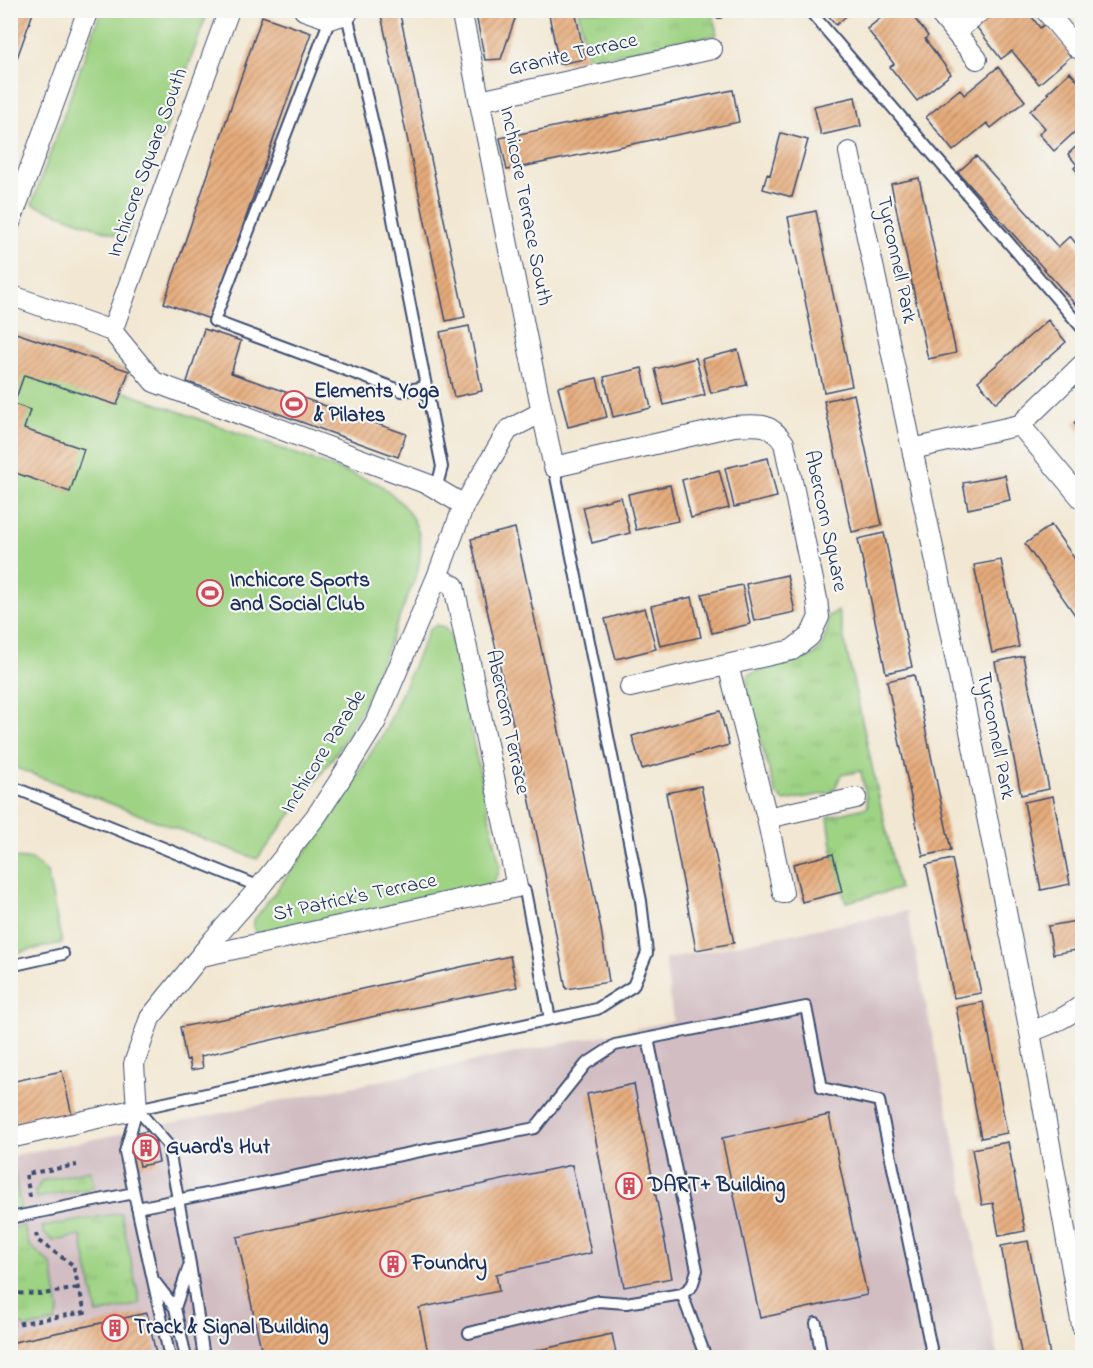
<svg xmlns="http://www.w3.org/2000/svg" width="1093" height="1368" font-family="'Indie Flower',sans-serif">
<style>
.railway{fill:#d2bec2}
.grass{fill:url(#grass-tufts);stroke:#5d8171;stroke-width:1.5}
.green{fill:#9fd384;stroke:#5d8171;stroke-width:1.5}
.building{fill:url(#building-hatch)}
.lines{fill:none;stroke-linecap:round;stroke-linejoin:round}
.lane-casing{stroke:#3b4b6f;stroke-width:14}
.street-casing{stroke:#3b4b6f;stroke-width:22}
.path{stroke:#3b4b6f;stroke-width:4;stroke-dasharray:4.5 4.5;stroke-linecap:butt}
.lane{stroke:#fff;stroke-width:10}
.street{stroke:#fff;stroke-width:20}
.labels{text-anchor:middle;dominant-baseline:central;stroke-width:4.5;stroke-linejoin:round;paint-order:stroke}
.street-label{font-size:21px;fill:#1b2f5e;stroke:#f6f6f2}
.poi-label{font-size:21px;font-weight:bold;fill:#1b2f5e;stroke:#f6f6f2;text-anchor:start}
</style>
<defs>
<pattern id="grass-tufts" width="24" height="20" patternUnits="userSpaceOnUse" patternTransform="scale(1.5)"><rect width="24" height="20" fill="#9fd384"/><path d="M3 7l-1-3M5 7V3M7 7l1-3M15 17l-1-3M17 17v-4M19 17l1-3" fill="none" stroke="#88b574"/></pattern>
<pattern id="building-hatch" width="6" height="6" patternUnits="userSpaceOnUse" patternTransform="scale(1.5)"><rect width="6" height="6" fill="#e6ab7a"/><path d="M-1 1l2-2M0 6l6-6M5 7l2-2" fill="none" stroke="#ba8c67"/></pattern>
</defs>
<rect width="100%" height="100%" fill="#f6f6f2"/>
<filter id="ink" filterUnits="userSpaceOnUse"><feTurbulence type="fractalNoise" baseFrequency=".0167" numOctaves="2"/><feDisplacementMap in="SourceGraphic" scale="12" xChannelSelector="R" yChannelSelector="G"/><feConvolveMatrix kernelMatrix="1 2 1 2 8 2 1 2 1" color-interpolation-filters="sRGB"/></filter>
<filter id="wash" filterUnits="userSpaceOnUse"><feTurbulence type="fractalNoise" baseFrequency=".008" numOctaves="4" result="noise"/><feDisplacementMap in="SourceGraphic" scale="24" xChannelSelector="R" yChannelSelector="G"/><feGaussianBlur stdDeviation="1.35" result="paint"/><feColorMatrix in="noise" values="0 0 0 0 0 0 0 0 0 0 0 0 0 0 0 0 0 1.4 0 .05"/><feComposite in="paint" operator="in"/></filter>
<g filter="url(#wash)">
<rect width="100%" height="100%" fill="#f2e7d2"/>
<path class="railway" d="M907 911 998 1357 11 1358V1156L673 1021 665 959Z"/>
<path class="grass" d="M578 11H713L717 35 588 60Z
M838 611 899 889 846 902C835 875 832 845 828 817L868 807 861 771 841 775 833 792 785 801 776 794 745 688 749 674 814 655 822 646 827 631 828 616Z
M14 1169 21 1210 11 1212V1170Z
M90 1170 94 1188 36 1198 35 1192 41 1181Z
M121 1213 140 1304 97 1314 81 1236 53 1241 44 1233 42 1227Z
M24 1226 29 1245 52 1265 59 1311 55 1322 26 1328 10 1318 11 1228Z"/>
<path class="green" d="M101 11H208L127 239 32 204Z
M10 331 129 371 122 391 379 484C397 497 417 516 420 540 422 551 419 562 417 573L366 701 345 739 328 765 257 859 11 766Z
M437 625 444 627 450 635 500 865 498 875 491 884 262 936 254 930V920L326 825 386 729 429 629Z
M11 858 31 859 47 872 62 943 11 954Z"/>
<g id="blocks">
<path class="building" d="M10 10H34L11 75H10Z
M380 10H399L465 317 446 321Z
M475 10H518L501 59 485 60Z
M548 10H575L585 59 559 64Z
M824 10H853L836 25Z
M891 10H908L928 36 925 39 951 74 917 101 890 67 894 64 867 29Z
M994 10H1027L1040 28 1045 24 1071 56 1039 84 1012 51 1001 59 975 25Z
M262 16 311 33 210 319 164 303Z
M998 67 1025 101 991 128 987 123 953 151 926 117 960 89 964 95Z
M1070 72 1082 86V134L1078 129 1054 151 1039 134 1045 128 1030 111 1049 94 1047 93Z
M733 90 739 122 507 170 500 138Z
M855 97 861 126 821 135 814 106Z
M781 133 808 140 792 197 763 189 767 174 770 175Z
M1082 141V173L1080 175 1074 168 1077 165 1068 154Z
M976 156 1058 247 1070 236 1082 251V312L958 172Z
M919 178 956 353 928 359 891 184Z
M816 211 852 386 824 392 788 217Z
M1048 320 1066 342 996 403 978 381Z
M469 326 482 391 454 397 440 332Z
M204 329 241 341 231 373 406 434 398 457 224 394 187 382Z
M10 331 129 371 117 405 24 375 14 404 30 410 24 429 84 449 70 492 10 471Z
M738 350 747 385 711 393 702 359Z
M696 358 705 395 664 405 655 369Z
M642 368 651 408 613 417 604 377Z
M597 378 607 417 568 427 558 387Z
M854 394 882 525 852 532 824 401Z
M1082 415V433L1074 423Z
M768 458 777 497 734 507 725 468Z
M719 470 729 508 691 518 682 480Z
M1005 475 1010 500 968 509 963 483Z
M670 485 678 521 636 530 628 494Z
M621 497 630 533 592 543 583 507Z
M1051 525 1082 569V625L1025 544Z
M515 528 592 883 601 929 609 982 566 989 544 869 523 768 471 539Z
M884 533 912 667 886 673 858 539Z
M1001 560 1019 647 992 653 974 565Z
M787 575 795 612 754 621 746 584Z
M742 585 750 624 712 633 702 594Z
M692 597 701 637 660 646 651 606Z
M645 608 656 649 616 659 605 619Z
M1023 656 1049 789 1021 795 995 662Z
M914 675 951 850 923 856 887 681Z
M720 711 729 745 642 769 632 736Z
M701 786 734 943 696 950 666 793Z
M1053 796 1070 884 1041 890 1024 802Z
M833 854 842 892 802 902 793 864Z
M952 859 981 993 954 998 926 865Z
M1082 920V949L1053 954 1048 926Z
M510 956 517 987 402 1010 201 1056 203 1068 191 1070 189 1059 186 1060 180 1027 254 1013Z
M983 1002 1007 1133 981 1138 956 1007Z
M62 1071 72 1115 10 1132V1082Z
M634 1084 672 1278 624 1287 587 1094Z
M829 1115 867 1295 760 1318 722 1138Z
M153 1130 159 1162 140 1166 134 1134Z
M1008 1142 1025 1231 999 1236 993 1203 982 1205 972 1149Z
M572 1165 591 1253 496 1274 499 1291 419 1308 429 1358H263L237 1237Z
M1028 1241 1049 1350 1050 1358H1022L1001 1246Z
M147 1313 157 1358H10V1330L14 1342Z
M612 1334 617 1358H508L507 1357Z"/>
</g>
</g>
<g filter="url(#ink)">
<use href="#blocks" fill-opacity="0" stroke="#3b4b6f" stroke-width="1.5"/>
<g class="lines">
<defs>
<path id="lane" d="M809 10 1082 328
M346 11 380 153 442 467 436 489
M719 12 720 10
M330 19 214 321 402 391 426 387
M10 786 260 887
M517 887 525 891 550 1019
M10 966 63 954
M648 1039 697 1270 692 1286 682 1294
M137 1109 597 1009 633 986 647 953 641 901 554 467
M137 1109 168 1145 190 1264 204 1358
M137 1109 125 1152 170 1358
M137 1208 535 1128 586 1064 615 1045 806 1007 822 1088 879 1101 933 1358
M10 1218 134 1193
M155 1282 175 1308 186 1358
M175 1308 189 1266
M816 1323 822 1358
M469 1333 599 1301 626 1303 682 1294 706 1358"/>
<path id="street" d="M304 10 330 19 347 14
M461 10C493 162 520 316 554 467L734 426C759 425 769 421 784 443L817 599 819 617 810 636 792 650 630 687
M937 10 977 59
M1045 10 1077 48 1082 44
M955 32 982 10
M480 101 712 49
M849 152 912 449
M10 223 88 10
M10 295 112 331 154 382 430 485 464 505
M112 331 229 10
M1082 365 1020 425 912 449 938 571 1030 1032 1082 1326
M1020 425 1082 499
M728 665 767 818 783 893
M767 818 856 798
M202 956 517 887 454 586 437 577
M1030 1032C1049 1025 1066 1018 1082 1005
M10 1138 137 1109 134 1064 150 1018 214 939 260 887 317 815 338 783 375 723 437 577 464 505 508 430 542 412"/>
</defs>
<use href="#lane" class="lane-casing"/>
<use href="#street" class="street-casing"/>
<path class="path" d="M30 1197 26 1174 77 1165
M10 1293 43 1294 79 1288
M10 1325 85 1312 73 1265 37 1240 36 1231"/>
<use href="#lane" class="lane"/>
<use href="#street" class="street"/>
</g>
</g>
<defs>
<symbol id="stadium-ring" viewBox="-11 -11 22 22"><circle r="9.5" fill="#f6f6f2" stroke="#d1495b" stroke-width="1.5"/><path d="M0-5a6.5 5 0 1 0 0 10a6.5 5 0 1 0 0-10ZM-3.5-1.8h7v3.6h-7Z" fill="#d1495b"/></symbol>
<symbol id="building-ring" viewBox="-11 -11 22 22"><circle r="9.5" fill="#f6f6f2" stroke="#d1495b" stroke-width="1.5"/><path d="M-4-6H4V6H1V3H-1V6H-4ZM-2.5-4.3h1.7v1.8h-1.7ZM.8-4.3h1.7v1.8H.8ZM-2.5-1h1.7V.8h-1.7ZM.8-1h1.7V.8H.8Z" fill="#d1495b"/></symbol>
</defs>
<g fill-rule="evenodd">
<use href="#stadium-ring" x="279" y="389" width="30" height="30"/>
<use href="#stadium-ring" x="195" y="578" width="30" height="30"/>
<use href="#building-ring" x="131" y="1133" width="30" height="30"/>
<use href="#building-ring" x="614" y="1171" width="30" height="30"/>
<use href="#building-ring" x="378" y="1249" width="30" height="30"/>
<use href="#building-ring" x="100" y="1313" width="30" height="30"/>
</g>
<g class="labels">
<g class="street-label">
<text transform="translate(573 55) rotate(-13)">Granite Terrace</text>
<text transform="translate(148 163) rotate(-70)">Inchicore Square South</text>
<text transform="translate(525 206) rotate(79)">Inchicore Terrace South</text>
<text transform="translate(896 260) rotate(78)">Tyrconnell Park</text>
<text transform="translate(825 521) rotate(78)">Abercorn Square</text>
<text transform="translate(507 722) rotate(78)">Abercorn Terrace</text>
<text transform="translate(995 736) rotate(79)">Tyrconnell Park</text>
<text transform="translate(324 752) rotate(-58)">Inchicore Parade</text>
<text transform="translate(355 898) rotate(-12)">St Patrick's Terrace</text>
</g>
<g class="poi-label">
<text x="314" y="392">Elements Yoga<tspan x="314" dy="24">&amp; Pilates</tspan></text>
<text x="230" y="581">Inchicore Sports<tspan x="230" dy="24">and Social Club</tspan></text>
<text x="166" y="1148">Guard's Hut</text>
<text x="648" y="1186">DART+ Building</text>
<text x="412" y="1264">Foundry</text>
<text x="134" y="1328">Track &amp; Signal Building</text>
</g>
</g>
<rect width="1093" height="1368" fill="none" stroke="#f6f6f2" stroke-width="36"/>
</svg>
